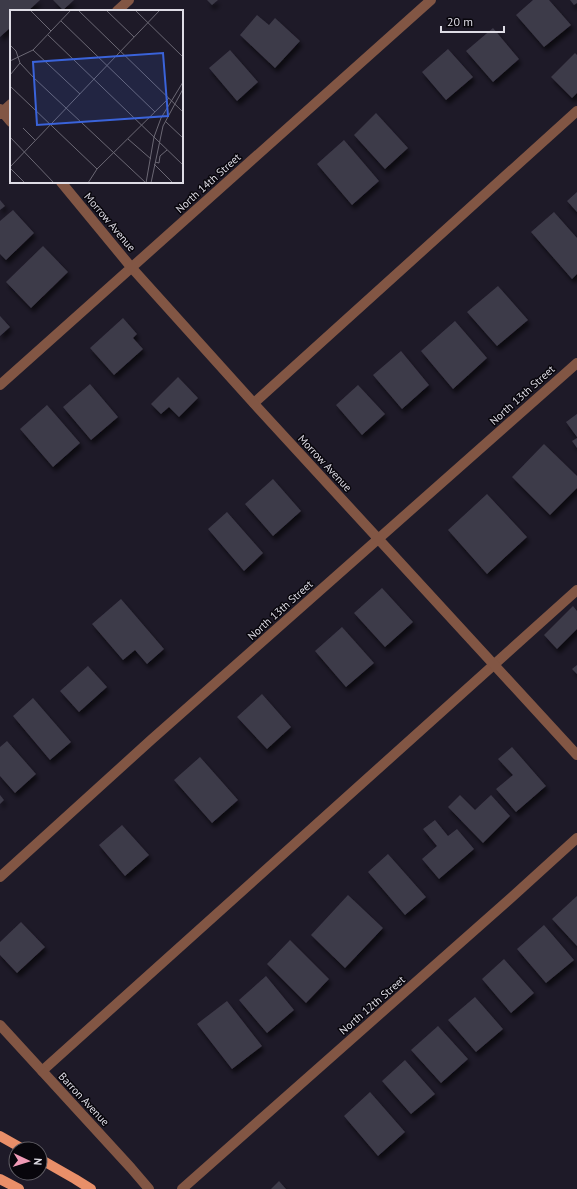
<svg xmlns="http://www.w3.org/2000/svg" width="577" height="1189" font-family="'PT Sans',sans-serif">
<style>
.building{fill:#3e3a49;filter:url(#shadow)}
.lines{fill:none;stroke-linecap:round;stroke-linejoin:round}
.service{stroke:#825644;stroke-width:10}
.minor{stroke:#825644;stroke-width:10}
.tertiary{stroke:#825644;stroke-width:10}
.primary{stroke:#e98f69;stroke-width:10}
.labels{text-anchor:middle;dominant-baseline:central;stroke-width:3;stroke-linejoin:round;paint-order:stroke}
.street-label{font-size:11px;fill:#dedce5;stroke:#08060c}
.inset-road{fill:none;stroke:#6b6874;stroke-width:1}
.view{fill:#3a63da;fill-opacity:0.15;stroke:#3a63da;stroke-width:2}
.inset-edge{fill:none;stroke:#dedce5;stroke-width:2}
</style>
<defs>
<filter id="shadow"><feDropShadow dx="2.5" dy="4.5" stdDeviation="2" flood-color="#0009"/></filter>
</defs>
<rect width="100%" height="100%" fill="#1e1a28"/>
<path class="building" d="M0 0H40L28 11H11V27L0 37Z
M53 0H74L63 10Z
M207 0H218L212 5Z
M533 0H549L571 25 544 47 516 15Z
M570 0H577V3L574 5Z
M257 15 269 25 275 18 300 41 275 68 240 35Z
M493 28 519 59 493 82 466 51Z
M448 49 473 77 446 100 422 72Z
M230 50 258 82 237 101 209 68Z
M575 53 577 55V93L572 98 551 77Z
M376 113 408 148 385 169 354 135Z
M344 140 379 181 352 205 317 164Z
M577 192V212L567 201Z
M0 200 5 206 0 210Z
M13 210 34 233 6 260 0 254V221Z
M554 212 577 238V274L572 279 531 232Z
M43 246 68 272 31 308 6 282Z
M498 286 528 320 497 346 467 312Z
M0 316 10 327 0 336Z
M123 318 137 334 133 338 143 349 114 375 90 348Z
M455 321 487 358 453 389 421 351Z
M401 351 429 385 402 409 373 375Z
M178 377 198 398 179 417 169 407 161 414 151 404Z
M90 384 118 417 91 440 63 407Z
M358 385 385 414 362 435 336 405Z
M47 405 80 443 53 467 20 429Z
M577 414V437L566 422Z
M577 438V448L572 441Z
M544 444 577 476V488L550 515 512 477Z
M273 479 301 511 273 536 245 504Z
M487 494 527 537 487 574 448 530Z
M227 512 263 553 244 571 208 529Z
M382 588 413 622 385 647 354 613Z
M121 599 164 649 147 664 135 650 123 660 92 624Z
M573 606 577 611V629L557 649 544 635Z
M342 627 374 663 346 687 315 651Z
M577 665V674L572 669Z
M88 666 107 687 79 712 60 691Z
M262 694 291 727 267 749 237 717Z
M33 698 71 742 50 760 13 716Z
M7 741 36 774 15 793 0 776V747Z
M512 747 546 786 516 812 496 789 513 775 498 759Z
M200 757 238 800 212 823 174 780Z
M0 795 4 800 0 804Z
M460 795 475 810 491 795 510 816 483 843 448 807Z
M435 820 448 836 457 829 474 849 439 879 422 859 437 846 423 829Z
M122 825 149 855 125 876 99 845Z
M388 854 426 897 405 915 368 872Z
M348 895 383 928 345 968 311 935Z
M577 896V946L552 919Z
M21 922 45 947 17 973 0 955V942Z
M544 925 574 960 546 983 517 949Z
M290 940 329 979 306 1003 267 964Z
M504 959 534 993 511 1013 482 979Z
M266 976 294 1010 267 1033 239 1000Z
M475 997 503 1029 476 1052 448 1020Z
M227 1001 262 1046 232 1069 197 1024Z
M438 1026 468 1059 441 1083 411 1050Z
M405 1060 435 1094 411 1114 382 1081Z
M370 1092 405 1132 378 1156 344 1116Z
M279 1181 286 1189H271Z"/>
<g class="lines">
<path class="service" d="M254 403 577 111
M42 1071 577 590"/>
<path class="minor" d="M117 11 129 0
M0 109 11 122
M0 114 11 104
M61 182 131 267 258 408 577 755
M0 385 431 0
M0 877 151 740 577 363
M0 1025 131 1168 149 1189"/>
<path class="tertiary" d="M182 1189 512 897 577 838"/>
<path class="primary" d="M0 1136 23 1149
M40 1159 75 1179 91 1189
M0 1179 19 1189"/>
</g>
<g class="labels">
<g class="street-label">
<text transform="translate(208 183) rotate(-42)">North 14th Street</text>
<text transform="translate(110 222) rotate(50)">Morrow Avenue</text>
<text transform="translate(522 395) rotate(-42)">North 13th Street</text>
<text transform="translate(325 463) rotate(47)">Morrow Avenue</text>
<text transform="translate(280 610) rotate(-42)">North 13th Street</text>
<text transform="translate(372 1005) rotate(-41)">North 12th Street</text>
<text transform="translate(84 1099) rotate(47)">Barron Avenue</text>
</g>
</g>
<g transform="translate(10 10)">
<rect width="173" height="173" fill="#1e1a28"/>
<path class="inset-road" d="M20 0 41 21M68 0 173 102M96 0 124 27M125 0 173 47M51 11 145 102M38 25 173 155M0 35 6 41 10 53 24 68 136 173M23 40 70 84M0 51 23 40 61 0M0 65 10 53M0 76 87 159M155 111 173 128M13 118 25 130M0 127 44 173M118 129 141 149M145 152 149 153 150 146 157 140M144 154 163 173M0 157 150 0M0 158 15 173M78 173 87 159 159 88M136 173 144 127 151 108 173 72M141 173 153 116 173 79"/>
<path class="view" d="M153 43 158 106 27 115 23 52Z"/>
<rect width="173" height="173" class="inset-edge"/>
</g>
<g transform="translate(28 1161) rotate(94)"><circle r="19" fill="#08060c" stroke="#5e5c63"/>
<path d="M0-3L7 15L0 10L-7 15Z" fill="#f09ab6"/>
<text y="-6" font-size="11" font-weight="bold" text-anchor="middle" fill="#dedce5">N</text>
</g>
<path d="M441 26v6h63v-6" fill="none" stroke="#dedce5" stroke-width="2"/>
<text x="447" y="26" font-size="12" fill="#dedce5" stroke="#08060c" stroke-width="3" paint-order="stroke">20 m</text>
</svg>
